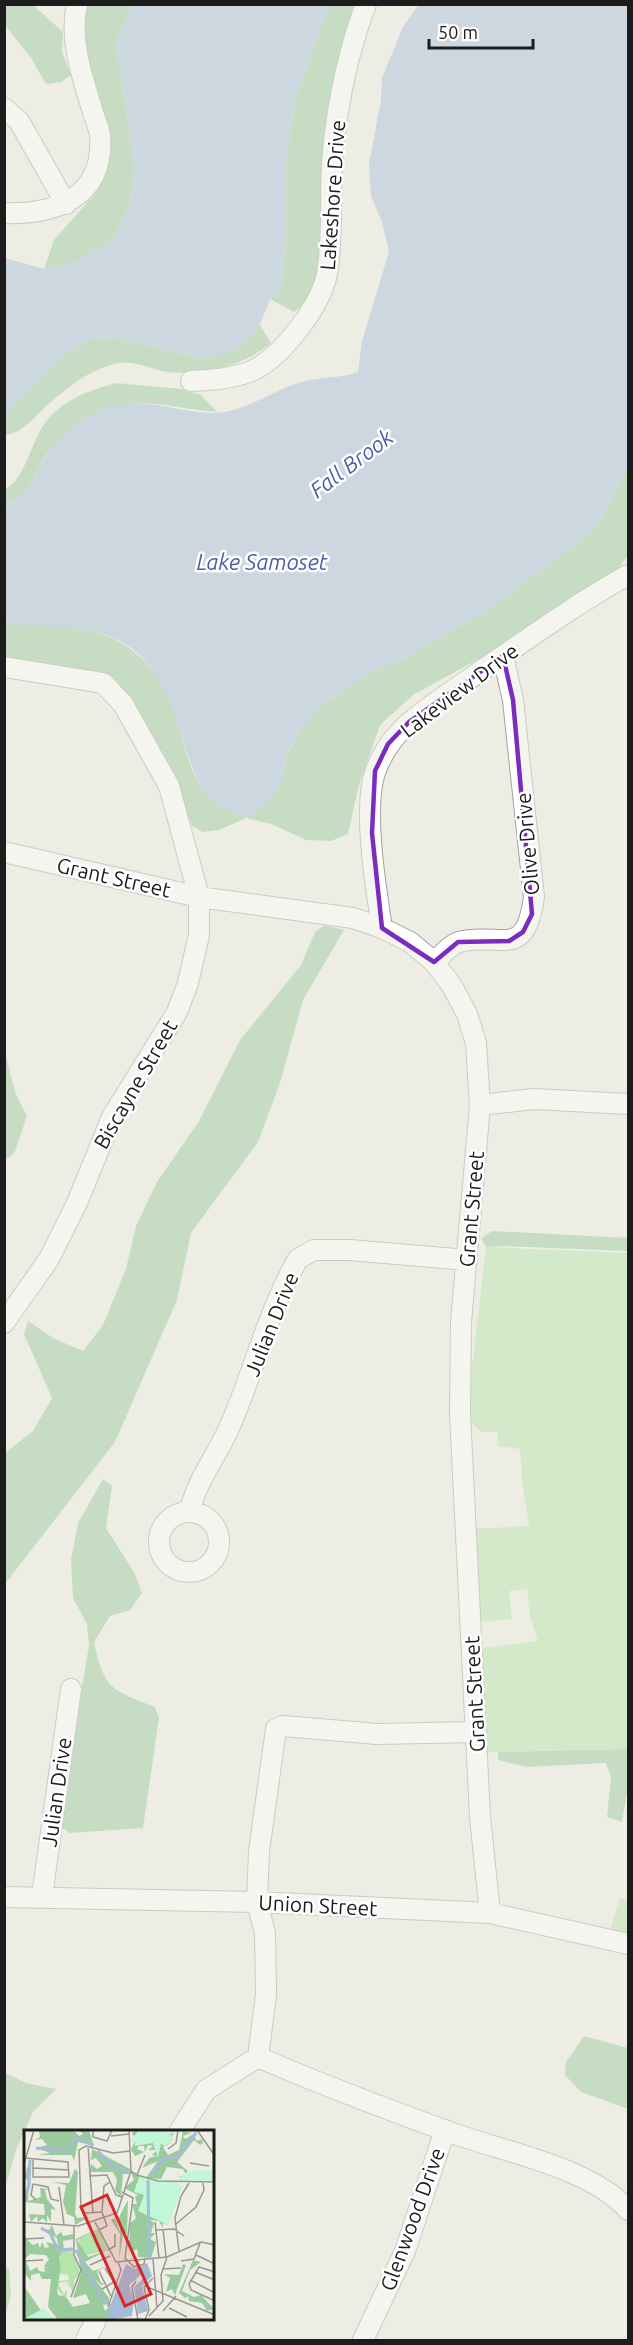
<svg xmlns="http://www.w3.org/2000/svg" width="633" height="2345" font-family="Ubuntu,sans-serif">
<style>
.grass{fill:#b4e5ab}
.forest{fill:#99cb9c}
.water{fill:#a5bcd9}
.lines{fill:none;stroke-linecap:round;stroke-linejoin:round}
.minor-casing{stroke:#a3a3a3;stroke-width:22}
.minor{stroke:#fff;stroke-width:20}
.marked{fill:none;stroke:#7b2cbf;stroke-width:4.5;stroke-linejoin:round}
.labels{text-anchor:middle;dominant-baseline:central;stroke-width:5;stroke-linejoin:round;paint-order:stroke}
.street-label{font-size:21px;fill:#1c1c1c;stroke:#fff}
.water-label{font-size:22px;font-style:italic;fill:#4e5da6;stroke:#fff}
.inset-river{fill:none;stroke:#a5bcd9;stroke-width:3}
.inset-road{fill:none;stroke:#999993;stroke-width:1.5}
.view{fill:#d62828;fill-opacity:0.15;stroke:#d62828;stroke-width:3}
.inset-edge{fill:none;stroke:#1c1c1c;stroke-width:3}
</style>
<rect width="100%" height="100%" fill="#edede3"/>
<path class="grass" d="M486 1247 628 1253V1749L485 1752 482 1648 538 1641 530 1617 527 1589 509 1591 512 1619 479 1622 472 1529 529 1526 522 1482 520 1449 498 1446 497 1432H482L470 1422 467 1410Z
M620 1898 628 1900V1938L609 1933Z"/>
<path class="forest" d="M5 4 33 5 63 32 62 52 71 75 61 82 46 84 31 58 5 25Z
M84 5H132L116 43 135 168 130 202 114 239 78 261 44 269 54 240 99 189 111 151 105 115 83 51Z
M329 5H358L318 282 304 305 294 312 270 299 282 285 286 231V166L294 103Z
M260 325 271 343C243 366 204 376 168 372 153 370 134 360 119 363 93 368 72 384 52 401 38 413 24 433 5 435L6 414 67 353 90 339 117 338 204 359 241 346Z
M116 383 181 389 201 395 217 412C158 407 120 387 70 432 62 438 53 446 47 454 32 476 33 494 5 505V489C26 480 32 436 48 419 67 398 90 390 116 383Z
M628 467V556L610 578 521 636 413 695 380 725 358 788 348 834 331 841 306 840 271 824 246 818 219 830 203 832 192 826 162 752 129 700 5 660 4 622C35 628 66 623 96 632 127 640 158 668 169 698 184 735 186 784 223 807L283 779 286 756 302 728 320 707 372 671 402 660 489 609 588 535 603 516Z
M325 925 344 930 303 1000 280 1083 258 1142 191 1233 177 1300 115 1442 5 1584V1453L33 1431 52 1398 24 1334 28 1321 53 1338 83 1351 103 1325 126 1269 136 1226 157 1182 199 1121 240 1040 301 965 315 932Z
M4 1048 15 1092 27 1116 14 1154 5 1160Z
M492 1231 628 1238V1251L503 1246 486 1247 481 1238Z
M103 1479 112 1486 106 1528 135 1574 142 1593 130 1610 110 1616 94 1642C104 1690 112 1690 155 1707L159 1718 143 1828 70 1833 59 1826 89 1645 87 1624 73 1598 71 1560 78 1523Z
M628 1749V1786L622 1822 607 1817 611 1777 606 1763 527 1767 498 1760V1752Z
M584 2036 628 2048V2109L581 2092 565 2075 566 2062Z
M5 2073 26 2083 56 2089 33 2112 16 2150 5 2189Z
M5 2267 9 2269 11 2294 5 2318Z"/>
<path class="water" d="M419 4 628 5V467L603 516 588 535 489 609 402 660 372 671 320 707 302 728 286 755 283 779 272 799 246 818C235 813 222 809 213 801 203 793 197 778 192 766 174 723 169 671 125 644 88 621 45 630 5 622V505C33 494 32 476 47 455 59 437 83 416 103 409 149 392 185 418 224 412 253 407 277 388 305 381 323 377 341 378 358 372L362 341 389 252 382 222 371 196 369 164 381 100 382 78 403 27Z
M132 5H329L294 103 286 166V231L282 285 270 299 260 325 241 346 224 355 204 359 117 338 90 339 67 353 5 416V258L44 269 78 261 114 239 130 202 135 168 116 43Z"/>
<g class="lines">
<defs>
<path id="minor" d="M4 108 19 121 66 204
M4 213C56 215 105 197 100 135 99 127 94 117 92 109 82 76 69 39 77 4
M191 381C211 380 230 379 249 372 280 360 321 306 327 274 334 234 329 192 333 151 338 101 348 52 366 4
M4 667 103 683 123 704 169 786 199 897V935L188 983 177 1012 112 1117 77 1203 49 1259 4 1323
M4 852 199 897 353 918 382 928 410 942 434 962 452 986 467 1014 476 1043 480 1105 461 1322 460 1414 480 1817 490 1913
M382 928C376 889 362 806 376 770 383 751 395 735 410 722 435 701 464 683 491 664 536 633 581 601 628 575
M434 962C441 956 451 944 459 942 500 931 525 962 534 897L513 700 503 656
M480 1105 534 1099 628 1104
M190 1512C196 1480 217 1456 230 1426 254 1371 268 1311 298 1259L314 1250H350L467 1260
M159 1542a30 30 0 1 1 60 0a30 30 0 1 1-60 0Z
M42 1896 71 1689
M4 1897 257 1902 490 1913 628 1944
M258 2057C322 2085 389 2110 455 2134 506 2152 593 2169 628 2210
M179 2132 206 2090 258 2057 266 1995 265 1933 257 1902 259 1851 276 1729 283 1726 377 1734 476 1732
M86 2340 96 2320
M363 2340 405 2251 445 2130"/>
</defs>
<use href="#minor" class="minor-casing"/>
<use href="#minor" class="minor"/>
</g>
<path d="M0 0H633V2345H0ZM503 656 513 700 532 914 523 932 509 941 458 942 434 962 382 928 372 833 375 771 388 744 409 722Z" fill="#edede3" fill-opacity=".55" fill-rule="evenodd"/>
<path class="marked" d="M503 656 513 700 532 914 523 932 509 941 458 942 434 962 382 928 372 833 375 771 388 744 409 722Z"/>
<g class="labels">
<g class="street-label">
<text transform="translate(332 195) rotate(-86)">Lakeshore Drive</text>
<text transform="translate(459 690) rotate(-37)">Lakeview Drive</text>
<text transform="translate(527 844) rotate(-95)">Olive Drive</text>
<text transform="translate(114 877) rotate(13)">Grant Street</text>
<text transform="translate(135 1084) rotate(-60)">Biscayne Street</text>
<text transform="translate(471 1209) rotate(-85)">Grant Street</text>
<text transform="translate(271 1324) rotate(-68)">Julian Drive</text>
<text transform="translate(474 1694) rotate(-93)">Grant Street</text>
<text transform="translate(56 1792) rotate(-82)">Julian Drive</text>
<text transform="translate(318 1905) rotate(3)">Union Street</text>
<text transform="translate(412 2219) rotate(-70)">Glenwood Drive</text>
</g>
<g class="water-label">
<text transform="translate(351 463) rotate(-37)">Fall Brook</text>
<text x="262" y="561">Lake Samoset</text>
</g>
</g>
<g transform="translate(24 2130)">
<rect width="190" height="190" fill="#edede3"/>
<path d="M74 99 84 120 60 126 54 109ZM39 121H49L56 143 50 150V164L44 154 41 157 45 152 34 153 40 164 43 160V171L33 159V151L45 150 44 145 34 143 37 138 35 126Z" fill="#b4e5ab"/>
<path d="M15 0H49L55 6 59 4 55 0H65L70 16 54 12 50 31 48 25H13L26 23 12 18 23 15 18 9 11 10 16 7ZM113 0 148 4 150 0 147 13 139 17 144 25 155 20 159 1 167 3 159 6 161 9 173 2 171 8 173 11 178 9 179 13 176 15 170 10 153 32 164 41 190 40 164 41 161 48 154 47 162 45 159 39 143 37 137 49 122 48 134 31 118 38 125 28 133 26 128 25 133 20H124L129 16 124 15 121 22 120 16H115L113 19 120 22 111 26 107 20 111 11 106 10 111 9 108 3ZM68 19 106 39 105 44H99L97 66 91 61 93 50 89 42H66L67 34 73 39 78 36 72 28 67 30ZM6 30 4 71 17 67 16 58 25 59 21 60 23 69 32 80 27 79V92L23 85V93L19 88 14 92 13 86 7 92 5 84 21 85 20 74 0 72 4 51 0 47ZM51 39 54 42 51 84 53 88 65 87 51 95 50 87 43 84 39 72 42 55 28 52 45 53ZM107 42 116 47 144 95 139 93V98L135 91 126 90 130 93 127 103H131L126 109 132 112 127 128 114 127 113 119 109 121 105 117 106 93 112 88 108 74H113L111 67 114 65 100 58 110 50ZM104 70 103 103 99 104 95 131 96 104 87 90 91 88 96 102 95 87ZM28 95 32 106 37 102 39 106 49 104V109L39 111 40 119 49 120 38 122 35 127 37 138 33 159 34 165 42 167 49 177 66 173 62 164 49 168 57 143 52 109 73 99 53 110 64 127 84 120 61 132 69 141 83 136 73 141 77 153H81L77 155 70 148 85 168V174L79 175 81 181 90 172 85 190H34L24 177 27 149H18L15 143 7 145V151L0 143 2 131 6 141 13 137 15 141 21 142 20 137 24 140 20 136 25 129 22 125 6 124 0 130V114L2 109 9 115 14 113 16 118 18 112 21 118 25 117 22 112 34 115 33 108 16 98 25 100ZM169 130 177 132 166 140 158 161 170 167 177 165 190 179 183 181 178 173 165 171 164 166 161 168 155 163ZM159 134 162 135 151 165 148 159 142 162 146 148 140 144 155 145ZM0 156 18 182 1 190H0Z" fill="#99cb9c"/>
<path d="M115 0H138L149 6 147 13 140 16 137 13 134 28 129 13 111 16V11H106ZM190 40V51H153L164 41ZM115 47 152 52 158 58 144 95 114 81 120 65 110 62ZM20 178 31 190H0V189Z" fill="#c1f6d7"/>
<path d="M123 133 128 146 118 156 124 181 114 184 110 157 118 150 119 143 105 155 110 170 108 186 85 190 84 182 102 134 111 139Z" fill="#a5bcd9"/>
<path class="inset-river" d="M12 18 42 21 54 7 69 16M74 21 88 36 105 43M128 46 137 31 145 27 151 29 172 3M124 50 125 127M0 69 5 56 6 30M17 98 26 103 34 120 49 119M52 120 77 167 89 178"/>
<path class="inset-road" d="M69 0V7L83 11 88 0M105 0 107 41 113 45 134 51 191 52M173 0 191 26M87 6 105 4M64 16 69 83M144 19 152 13 154 0M0 28 44 32 45 47H9V29M166 33 185 36M0 34 10 0M9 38 45 40M113 45 121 25M65 46 83 45 92 65 98 67M9 54 24 57 27 69 35 71M9 54 7 65 12 70M35 57 40 95M98 62 109 68 101 128 110 137 120 134 121 128M78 82 61 83 57 79 55 20 62 16 89 23 106 21M0 92 54 96 93 83 107 41M71 92 92 132 143 127 177 112 191 115M131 92 135 128M152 94 172 77 180 60 179 53M139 99 142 127M75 100 83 96 78 82 80 56 86 52M132 100 150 99 160 106M0 109 20 108M84 120 91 116V104M155 121 151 88 157 66 165 53M172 125 191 134M129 129 133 178M0 131 19 130M157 131 170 129 176 113M66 135 86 126M138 139 157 138M75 141 88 168M171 142 191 150M191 142 175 137 165 154 167 160 191 171M166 150 191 163M112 151 108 157 114 190M121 156 191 185M78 159 90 152 81 138M47 167 57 140 50 125V96M84 177 97 140 94 132M145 178 163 187M139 181 152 166M125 186 139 171 137 145 143 127M121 190 125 180 120 157 129 148"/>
<path class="view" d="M83 65 127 164 101 176 57 77Z"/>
<rect width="190" height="190" class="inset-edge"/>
</g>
<rect width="633" height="2345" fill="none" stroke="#1c1c1c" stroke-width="12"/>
<path d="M429 39v9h104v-9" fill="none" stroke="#1c1c1c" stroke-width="3"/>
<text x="438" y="39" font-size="18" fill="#1c1c1c" stroke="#ffffff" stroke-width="4.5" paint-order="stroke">50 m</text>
</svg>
